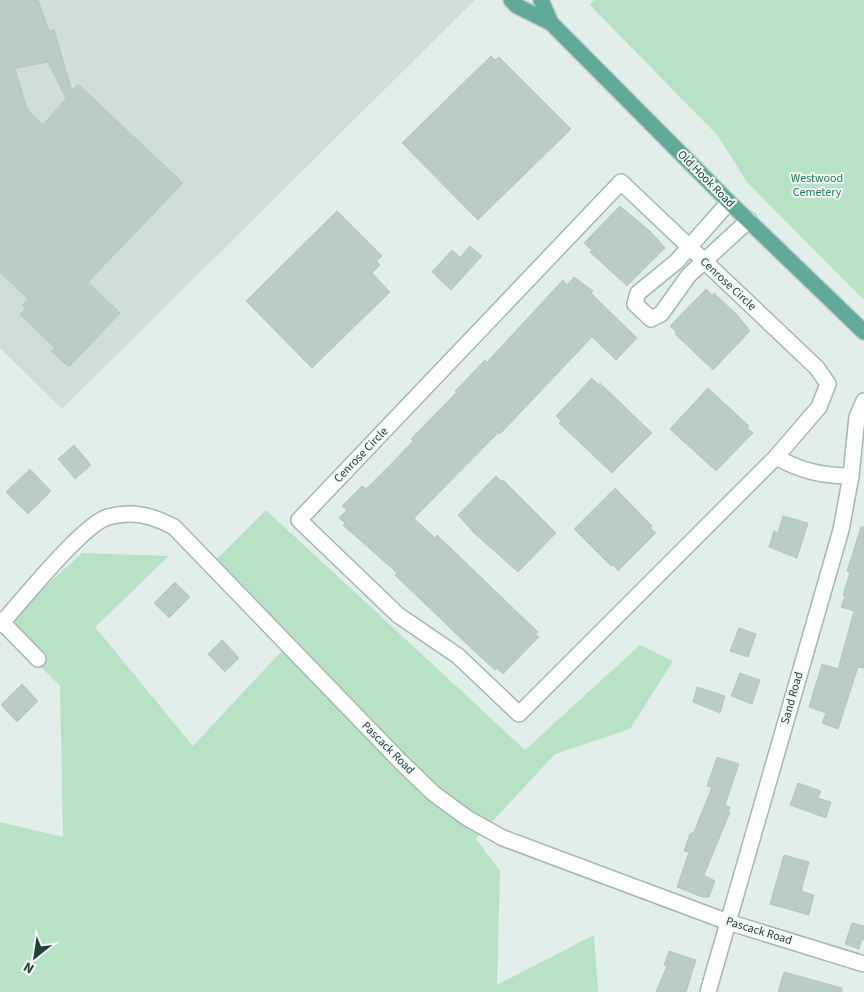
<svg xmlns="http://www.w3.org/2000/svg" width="864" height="992" font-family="'Source Sans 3',sans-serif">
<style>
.built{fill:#d0ded8}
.green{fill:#b8e2c6}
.building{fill:#b9ccc5;stroke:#b3c8c1;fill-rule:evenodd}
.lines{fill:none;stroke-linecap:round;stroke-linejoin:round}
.minor-casing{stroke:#a4b7b1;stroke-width:18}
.major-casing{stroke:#c0cac8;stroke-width:18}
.minor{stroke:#fff;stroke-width:15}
.major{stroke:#61a99b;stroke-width:15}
.labels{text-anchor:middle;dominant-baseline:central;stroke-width:4;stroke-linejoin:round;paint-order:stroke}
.park-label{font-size:12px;fill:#247d4c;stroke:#f3faf7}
.street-label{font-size:12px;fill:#1f413a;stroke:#f3faf7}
</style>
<rect width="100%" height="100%" fill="#e2eee9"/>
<path class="built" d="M0 0H475L62 409 0 348Z"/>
<path class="green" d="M594 0H864V300L747 182 718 136 590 5Z
M266 510 525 750 640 645 673 661 630 729 555 754 476 839 500 871 497 985 594 935 598 992H0V822L63 837 60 686 1 627 82 553 169 556 95 627 193 746 293 639 217 559Z"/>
<path class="building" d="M0 0H38L49 31 54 30 72 91 78 84 183 183 88 282 120 313 69 367 51 351 55 348 20 314 26 309 22 305 28 299 0 272ZM48 62 65 97 69 95 43 125 27 109 15 68Z
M491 56 495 60 499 57 571 129 478 220 402 143Z
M620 206 651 232 665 248 627 286 590 252 592 250 584 243Z
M337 211 382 256 376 261 380 265 372 273 390 292 312 368 246 301Z
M470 246 482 256 451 290 432 272 452 250 460 257Z
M574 277 593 291 591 293 637 338 616 360 592 337 500 434 498 433 414 518 435 538 437 535 538 632 535 634 539 637 503 674 497 668 495 670 472 649 395 575 397 573 343 525 345 523 339 518 347 510 342 506 362 486 366 489 393 462 413 441 411 439 457 392 455 391 485 360 487 362 563 280 567 285Z
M706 289 712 295 714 293 738 316 750 331 713 370 675 334 677 333 670 326Z
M592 378 599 385 600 383 652 433 612 473 559 423 561 421 556 416Z
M708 388 749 426 747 428 753 433 716 471 670 429Z
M74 445 91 465 75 479 58 459Z
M30 469 51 491 28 514 6 492Z
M496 476 502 482 503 480 556 533 518 572 474 533 458 515Z
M615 488 652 526 650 528 656 533 618 571 613 565 611 566 574 529Z
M783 516 808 523 797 558 769 547 774 531 778 533Z
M861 527H864V668L858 667 838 729 822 723 826 713 809 707 822 664 838 669 854 611 841 607 845 596 843 595 850 572 847 571Z
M175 582 190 597 169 618 154 603Z
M739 628 756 634 748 657 730 651Z
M222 640 239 658 225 672 208 654Z
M740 673 760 680 752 704 731 696Z
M22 684 38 701 17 722 1 705Z
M697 687 725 696 720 713 693 702Z
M717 757 739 764 725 805 730 807 728 812H730L704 875 715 881 709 897H702L677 887 689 852 684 851 690 834 694 832 712 787 707 786Z
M798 783 821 791 818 798 831 802 826 818 790 805Z
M784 855 809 862 801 891 814 895 809 915 770 904Z
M852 923 864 926V940L862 939 859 949 845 944Z
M669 951 696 960 686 992H656L667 966 664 965Z
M784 972 842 988V992H778Z"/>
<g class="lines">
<defs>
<path id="minor" d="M621 182 817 368 828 384 819 407 776 457 519 714 458 656 398 615 299 520Z
M729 202 676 262 638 293 635 304 651 319 661 314 689 275 749 220
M776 457C801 471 823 476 851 476
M0 620 38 659
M0 625C21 602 83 524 108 517 133 510 153 516 174 527L399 760 433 793 467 818 503 838 728 922 864 964
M708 992 841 530 851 476 857 417 864 401"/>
<path id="major" d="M511 0 517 6 551 23 729 202 864 332
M541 0 551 23"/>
</defs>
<use href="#minor" class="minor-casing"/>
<use href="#major" class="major-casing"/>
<use href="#minor" class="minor"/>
<use href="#major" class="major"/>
</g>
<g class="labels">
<g class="park-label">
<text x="817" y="178">Westwood<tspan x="817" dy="14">Cemetery</tspan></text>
</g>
<g class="street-label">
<text transform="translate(706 179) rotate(45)">Old Hook Road</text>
<text transform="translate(728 284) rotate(43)">Cenrose Circle</text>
<text transform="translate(361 455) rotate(-46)">Cenrose Circle</text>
<text transform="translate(792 698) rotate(-74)">Sand Road</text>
<text transform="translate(388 748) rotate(45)">Pascack Road</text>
<text transform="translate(759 931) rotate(17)">Pascack Road</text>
</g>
</g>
<g transform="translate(35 957) rotate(210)" stroke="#f3faf7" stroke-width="4" paint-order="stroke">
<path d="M0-4L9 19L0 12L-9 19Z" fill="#1f413a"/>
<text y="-8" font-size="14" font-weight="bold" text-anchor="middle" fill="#1f413a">N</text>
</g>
</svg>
